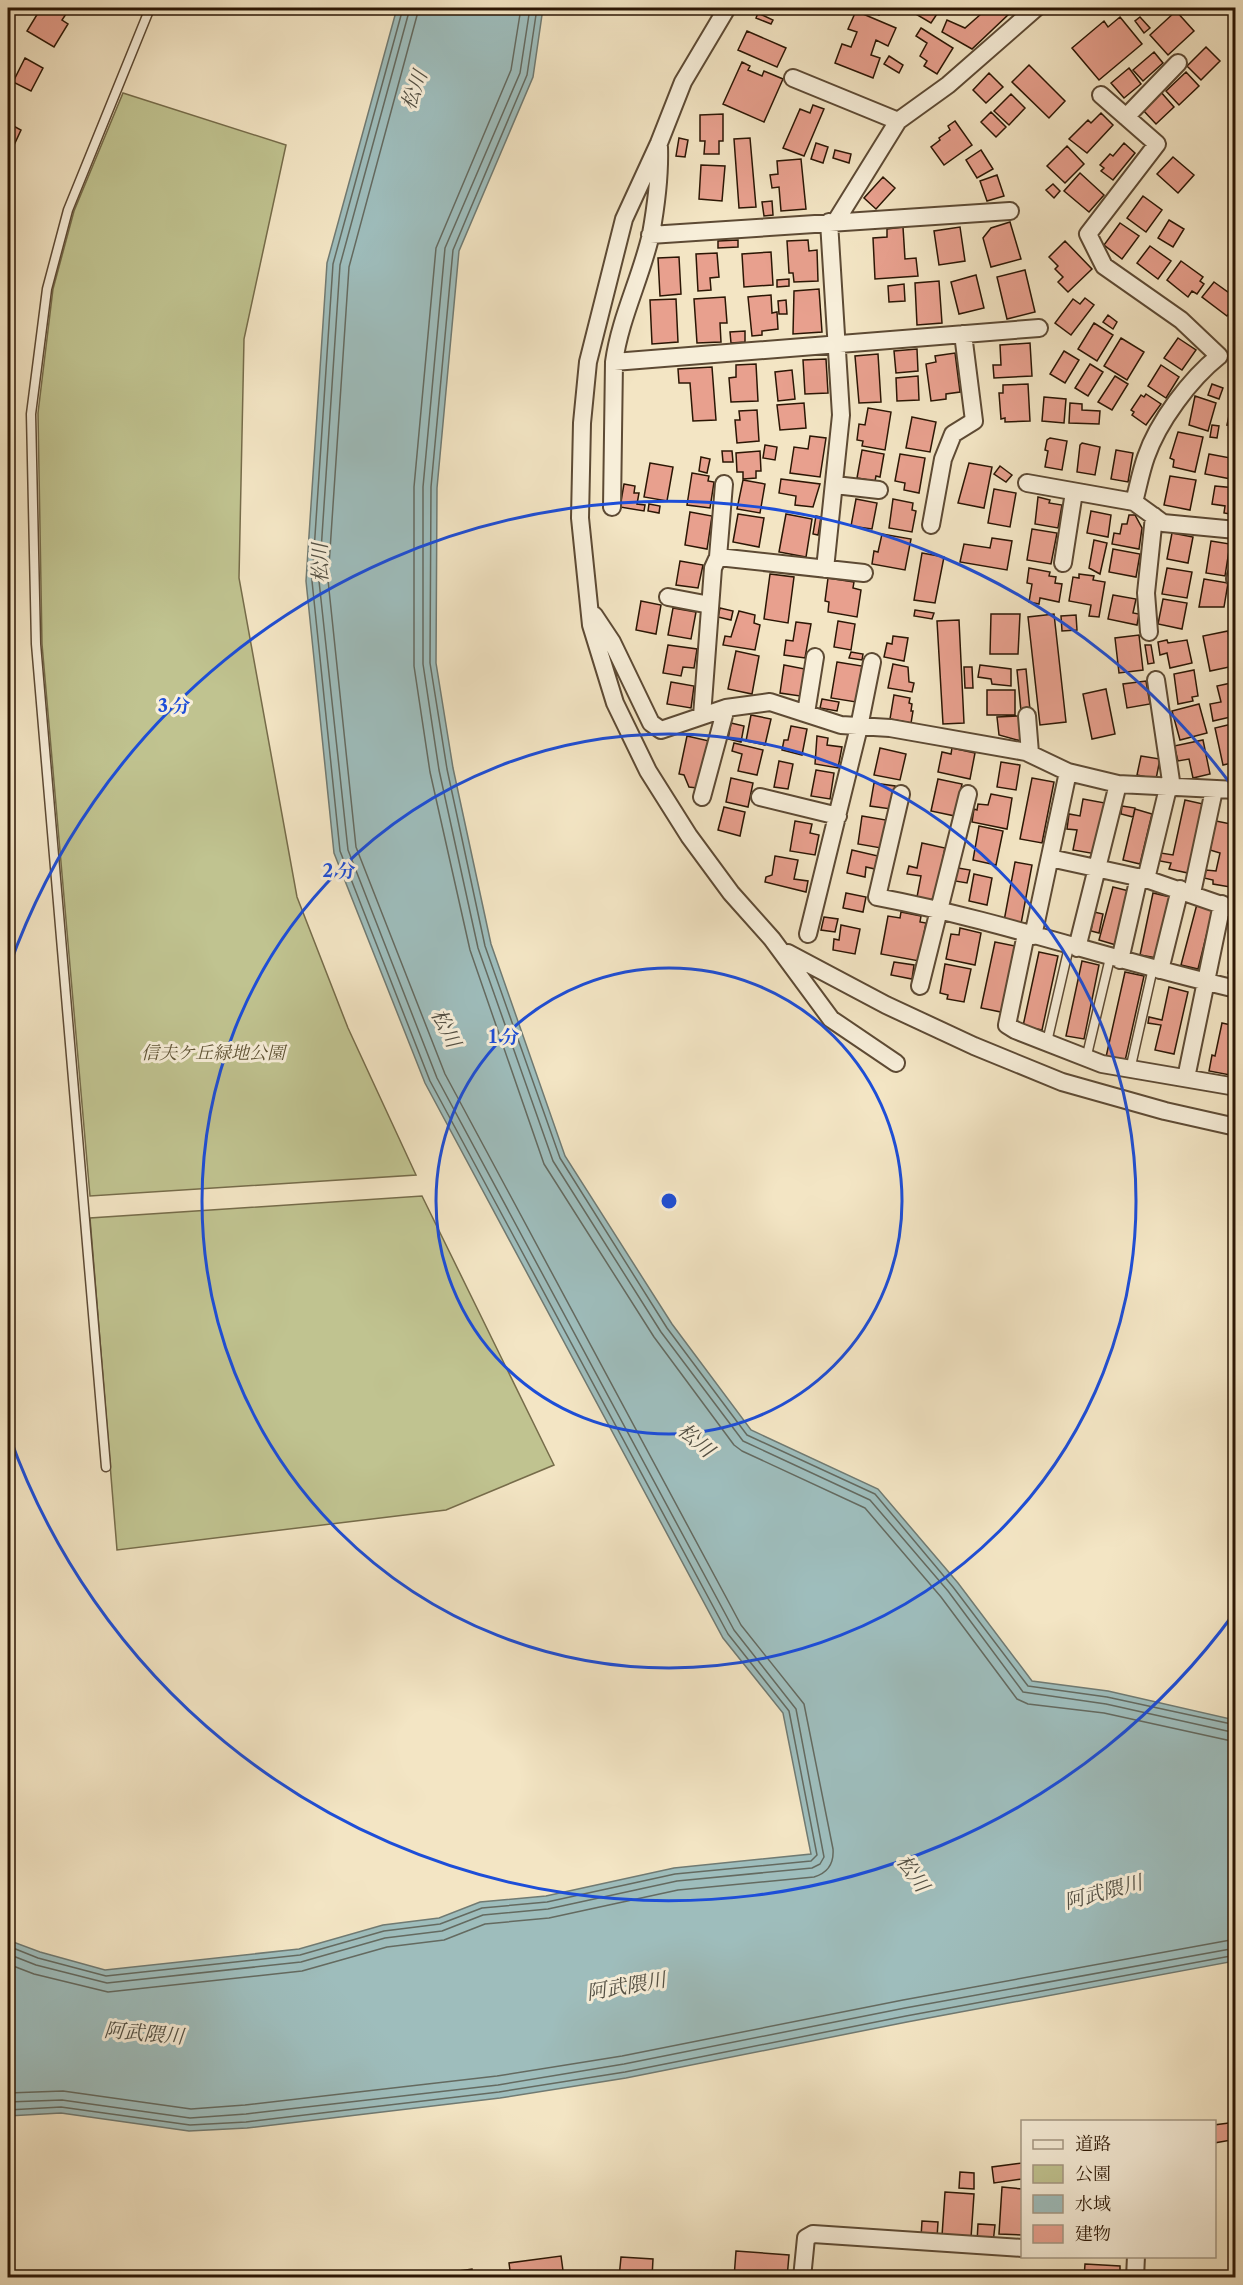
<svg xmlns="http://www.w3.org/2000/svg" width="1243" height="2285" font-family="'Libre Caslon Text','Noto Serif JP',serif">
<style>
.green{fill:#c0c390;stroke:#766c4a;stroke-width:1.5}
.water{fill:#9ebdbc;stroke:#707a72;stroke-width:1.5}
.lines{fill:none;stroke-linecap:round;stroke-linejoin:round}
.shore{stroke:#646a60;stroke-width:1.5}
.building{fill:#e8a08e;stroke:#2b1604;stroke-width:1.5}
.lane-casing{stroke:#5d4a34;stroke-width:11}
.street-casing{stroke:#5d4a34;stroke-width:20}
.lane{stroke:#f7eed9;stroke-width:8}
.street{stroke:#f7eed9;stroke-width:16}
.ring{fill:none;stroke:#1d4ed8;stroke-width:3}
.labels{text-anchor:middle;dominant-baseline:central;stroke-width:6;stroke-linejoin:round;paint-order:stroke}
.park-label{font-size:18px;font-style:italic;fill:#5f5335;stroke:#f7eed9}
.water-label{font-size:20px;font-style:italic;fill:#535044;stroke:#f7eed9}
.centre{fill:#1d4ed8;stroke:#f7eed9;stroke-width:3}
.ring-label{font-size:18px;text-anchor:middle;font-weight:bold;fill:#1d4ed8;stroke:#f7eed9;stroke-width:6;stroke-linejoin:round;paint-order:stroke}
</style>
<rect width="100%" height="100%" fill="#f3e5c4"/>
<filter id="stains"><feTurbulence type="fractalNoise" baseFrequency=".00333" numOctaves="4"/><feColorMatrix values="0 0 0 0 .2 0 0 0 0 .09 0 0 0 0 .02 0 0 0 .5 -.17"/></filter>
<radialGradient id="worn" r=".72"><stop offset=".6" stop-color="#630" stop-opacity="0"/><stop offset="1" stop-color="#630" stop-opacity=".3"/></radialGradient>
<path class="green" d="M123 93 286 145 244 339 239 578 297 897 348 1028 416 1175 90 1196 42 644 38 413 53 289 74 211Z
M422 1196 554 1465 446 1510 117 1550 90 1218Z"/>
<path class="water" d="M397 8H543L533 77 459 251 437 488 436 663 453 768 491 944 565 1156 672 1324 751 1430 878 1489 958 1583 1032 1681 1108 1691 1235 1720V1961L907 2022 626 2078 500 2098 247 2128 189 2131 61 2113 8 2116V1940L40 1952 105 1970 299 1949 383 1925 439 1918 480 1902 546 1896 674 1868 811 1854 783 1713 723 1638 425 1083 334 853 306 581 327 263Z"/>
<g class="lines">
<path class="shore" d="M521 8 511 70 436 248 414 487V666L430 772 470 950 544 1164 654 1337 734 1445 742 1451 865 1508 941 1597 1017 1699 1028 1704 1104 1713 1236 1742
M530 8 520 73 445 248 423 487V664L439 770 478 948 553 1161 661 1332 743 1441 870 1500 948 1591 1023 1692 1106 1704 1236 1733
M537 8 527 75 453 250 431 487 430 663 447 769 485 946 560 1158 667 1328 747 1435 875 1494 953 1587 1028 1686 1107 1697 1236 1725
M8 1946 38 1958 106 1976 300 1955 384 1931 440 1924 482 1908 547 1902 675 1874 811 1861 817 1855 789 1711 728 1634 430 1081 340 851 312 581 333 264 403 8
M8 1954 36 1965 107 1983 301 1962 385 1938 442 1931 483 1915 548 1909 677 1881 812 1868 820 1864 824 1857 796 1709 734 1630 437 1078 348 850 319 581 340 265 410 8
M8 1964 34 1974 108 1992 302 1971 387 1947 444 1940 485 1924 549 1918 678 1890 814 1877C828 1873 834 1863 833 1849L804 1704 741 1625 445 1074 356 847 328 580 349 267 419 8
M8 2093 63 2091 191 2109 245 2105 497 2076 622 2056 903 2000 1236 1939
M8 2102 62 2100 190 2118 246 2114 498 2085 624 2064 905 2008 1236 1948
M8 2110 61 2107 190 2125 246 2122 499 2092 625 2072 906 2016 1236 1955"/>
</g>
<path class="building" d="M41 8H54L66 14 62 20 68 24 54 47 27 31Z
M865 8H883L879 15Z
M917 8H941L931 23 914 13Z
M976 8H1004L1010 13 972 49 942 32 947 20 965 28 981 14Z
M856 11 896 28 888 46 876 40 871 55 880 58 873 78 835 63 842 44 851 47 857 32 848 29Z
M1176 11 1194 31 1168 55 1150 35Z
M758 13 773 20 771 24 756 18Z
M1120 17 1142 44 1099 80 1072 48 1104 21 1108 27Z
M1140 17 1150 28 1144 33 1135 21Z
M921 28 953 48 937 74 924 66 927 61 920 56 927 43 916 36Z
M747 31 786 48 777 67 738 50Z
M1206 47 1220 61 1201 80 1187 66Z
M1154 52 1163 63 1143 81 1133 70Z
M889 56 903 65 899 73 884 64Z
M25 58 43 68 31 91 13 82Z
M742 62 750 66 748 70 762 76 764 71 783 79 764 122 723 104Z
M1029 65 1065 101 1049 118 1012 82Z
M1129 68 1141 84 1124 98 1111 83Z
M1186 72 1199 86 1179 105 1166 91Z
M989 73 1003 87 986 103 973 90Z
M1160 91 1174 107 1156 124 1142 109Z
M1011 94 1025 108 1009 125 994 111Z
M813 105 824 109 804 156 783 148 800 109 810 113Z
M991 112 1006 127 996 137 981 122Z
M1101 113 1113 125 1087 153 1069 139 1088 120 1091 123Z
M723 114V141H719V154H704L705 141H700V115Z
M955 121 972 145 944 165 931 147 940 140 939 138 950 130 948 126Z
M8 123 21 130 8 158Z
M679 138 688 140 685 157 676 156Z
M750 138 756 207 739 208 734 139Z
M816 143 828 147 823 163 811 159Z
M1124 143 1135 153 1113 180 1101 171 1104 168 1100 165 1110 154 1113 156Z
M1067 146 1084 164 1065 183 1047 166Z
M835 150 851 154 849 163 833 158Z
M981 150 993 169 977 178 966 160Z
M1173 157 1194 175 1178 193 1157 174Z
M801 159 806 209 781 211 779 187 772 188 770 175 778 174 777 161Z
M701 165 725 166 722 201 699 199Z
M1080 173 1104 195 1089 212 1064 191Z
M997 175 1004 196 987 201 980 181Z
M883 177 895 188 876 209 864 198Z
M1053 184 1060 191 1054 198 1046 190Z
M1143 196 1162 210 1146 232 1127 218Z
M772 201 773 215 764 216 762 202Z
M1169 220 1184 229 1173 247 1158 238Z
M1010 222 1021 259 991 267 983 238 991 228Z
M1120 223 1139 236 1122 259 1104 245Z
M903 227 905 259 916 258 918 276 875 279 873 238 887 237V229Z
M960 227 965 261 939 265 934 231Z
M738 240V247L718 248V241Z
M808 240 809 251 817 250 818 281 794 282 793 273H789L787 241Z
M1065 241 1092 269 1068 292 1058 282 1063 277 1055 269 1058 266 1049 257Z
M1150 246 1171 261 1158 279 1137 263Z
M771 252 773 285 744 287 742 254Z
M717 253 719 277 710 278 711 290 698 291 696 254Z
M679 257 681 294 660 296 658 258Z
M1181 261 1203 277 1200 281 1204 284 1197 294 1192 291 1188 297 1167 280Z
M1025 270 1035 312 1007 319 997 277Z
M976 275 984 308 959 314 951 282Z
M789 279V286L777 287V280Z
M939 281 942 323 917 325 915 283Z
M1214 282 1236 298V304L1227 316 1202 297Z
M904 284 905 301 889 302 888 286Z
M819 289 822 332 793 334 794 291Z
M771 295 772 313 777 312 778 329 762 331V335L752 336 748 297Z
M725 297 727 323H720L721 342 697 343 694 299Z
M1085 298 1094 305 1071 335 1055 323 1073 299 1080 304Z
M676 299 678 342 652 344 650 300Z
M786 300 787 314H779L778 301Z
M1108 315 1117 322 1113 329 1103 322Z
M1094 323 1113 335 1097 361 1078 349Z
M745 331V342L731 343 730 332Z
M1121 338 1144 352 1127 380 1104 366Z
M1178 338 1196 350 1182 370 1164 358Z
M1030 343 1032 376 994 378 993 365H1001L1000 345Z
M917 349 918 371 896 373 894 351Z
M1064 351 1079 360 1065 383 1050 374Z
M955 353 960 392 946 394V399L931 401 926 364 936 362 935 356Z
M878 354 881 402 859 403 855 356Z
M826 359 828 393 805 394 803 360Z
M756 364 758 401 731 402 729 378 736 377V365Z
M1090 364 1103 372 1088 396 1075 388Z
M1161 365 1179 377 1166 398 1148 386Z
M712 367 716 420 693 421 690 383H679L678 369Z
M792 370 795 399 778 401 775 372Z
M918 376 919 400 897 401 896 378Z
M1115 376 1128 384 1112 410 1098 402Z
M1028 384 1030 421 1005 422V418L1001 419 999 393H1003V385Z
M1212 384 1223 388 1219 399 1208 395Z
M1146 394 1161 404 1146 425 1132 415 1134 412 1131 410 1141 395 1144 397Z
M1195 396 1216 403 1208 431 1189 425Z
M1044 397 1066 399 1064 423 1042 421Z
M1232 401 1236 402V426L1227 425Z
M804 403 806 428 780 430 777 405Z
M1070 403 1082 404V410L1100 411 1099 424 1069 423Z
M868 408 891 412 885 450 862 446 863 441 857 440 859 424 865 425Z
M757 410 759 441 737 443 735 420H740L739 411Z
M912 417 936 422 930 452 906 448Z
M1212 425 1219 426 1217 438 1210 437Z
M1178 432 1203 437 1195 472 1173 467 1174 460 1170 458Z
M810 436 826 438 820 477 790 473 794 447 808 449Z
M1050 438 1067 441 1062 470 1045 467 1048 451 1045 450 1047 440Z
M1082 443 1100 447 1095 475 1077 472 1080 445Z
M765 445 777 447 775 460 763 458Z
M862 450 884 454 880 477 876 476 875 481 857 478Z
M1116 450 1133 453 1128 482 1111 479Z
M722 451H732L733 462H723Z
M760 451 761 471H756V478L743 479V472H737L736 453Z
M900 454 925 458 919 493 904 490 905 483 895 481Z
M1209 454 1236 459V480L1205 474Z
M701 457 710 459 707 473 699 471Z
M650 463 673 467 667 501 644 497Z
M969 463 992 467 984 508 958 503Z
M1000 466 1012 475 1006 482 994 474Z
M692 473 709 476 708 481 714 482 710 508 687 505Z
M1170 476 1196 480 1190 510 1164 505Z
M781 479 820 484 813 507 795 505 796 496 779 493Z
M743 480 765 484 760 513 737 509Z
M624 484 635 486 634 493H639L637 504 645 505 644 511 620 507Z
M1215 486 1236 488V515L1224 513 1225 506 1212 504Z
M994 489 1016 493 1010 527 988 523Z
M1038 497 1050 500 1049 503 1062 505 1058 528 1035 524Z
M856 499 877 503 872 529 851 526Z
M893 499 913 503 912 510 916 511 912 532 889 528Z
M649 504 660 506 659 513 648 511Z
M1091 511 1111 515 1108 537 1087 533Z
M690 512 712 516 707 549 685 545Z
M738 514 764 518 759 547 733 542Z
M786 514 812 519 806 557 779 552Z
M1129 515H1135L1142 528 1139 549 1112 544 1114 533 1120 534 1122 524H1127Z
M816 516 821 517 818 535 813 534Z
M1032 529 1057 533 1051 564 1027 560Z
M1172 533 1193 537 1188 563 1167 559Z
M882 534 911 539 905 570 872 564 874 551 878 552Z
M992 538 1012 541 1007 570 960 562 964 544 990 548Z
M1094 540 1107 543 1100 574 1089 568Z
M1211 541 1230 544 1225 576 1206 573Z
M1113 549 1140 554 1136 577 1109 572Z
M922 553 944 557 935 603 914 600Z
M680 561 703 565 698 588 676 585Z
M1029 568 1050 572 1049 576 1056 577 1055 583 1062 584 1059 602 1040 598 1039 604 1029 602 1032 584 1027 583Z
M1167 568 1192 572 1187 598 1162 594Z
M770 574 794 577 788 623 764 619Z
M1079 574 1094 576 1093 580 1105 582 1099 617 1089 616 1091 605 1069 601 1073 577 1079 578Z
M828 578 854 582 853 588 861 590 857 617 828 612 829 602 825 601Z
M1204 579 1228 583 1224 607H1199Z
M1113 595 1136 599 1133 613 1139 614 1137 625 1108 619Z
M1163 599 1187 603 1182 629 1158 624Z
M641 601 661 605 656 634 636 630Z
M673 608 696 612 691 639 668 635Z
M720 608 733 611 731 620 718 617Z
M915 610 934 613 932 619 914 616Z
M739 611 755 615 754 623 760 625 755 650 723 645 725 636 731 637Z
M991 614H1020L1018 654H990Z
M1054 614 1066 722 1040 725 1028 617Z
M1076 615 1077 630 1062 631 1061 616Z
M959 620 964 723 943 724 937 621Z
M838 621 855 624 851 650 834 647Z
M796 622 811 624 805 658 784 655 786 640 793 641Z
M1228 631 1234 666 1210 671 1203 636Z
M1139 635 1143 670 1119 673 1115 638Z
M893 636 908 638 904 661 884 657 887 643 892 644Z
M1167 640 1168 643 1187 640 1192 663 1170 668 1167 653 1160 655 1158 642Z
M668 645 697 649 694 668 683 667 681 676 663 673Z
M1145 645H1151L1154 663 1148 664Z
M736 651 759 656 752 694 728 689Z
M851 652 863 654 862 660 849 658Z
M837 662 862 666 856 702 831 698Z
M893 664 908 667 909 682 914 683 912 692 888 688Z
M784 665 805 669 800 696 780 693Z
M980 665 1011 669V686L992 684 991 679 978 677Z
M964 667H972L973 688H965Z
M1026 669 1030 710 1021 711 1017 670Z
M1194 670 1198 696 1192 697 1193 701 1178 704 1174 674Z
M1146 681 1150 704 1127 708 1123 684Z
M671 682 694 686 691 708 667 704Z
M1231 683 1235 716 1213 721 1210 704 1221 702 1217 686Z
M1106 689 1115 734 1092 739 1083 694Z
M987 690H1015V715H987Z
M894 695 910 698 909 703 912 704 911 711H913L911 723 890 719Z
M822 699 839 702 837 711 820 708Z
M1199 704 1207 733 1180 740 1172 711Z
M751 715 771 719 765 745 746 741Z
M1019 716 1021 741 999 735 997 717Z
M731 723 744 726 741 742 728 739Z
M1236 723V762L1223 765 1215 728Z
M791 726 807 729 802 755 782 750 784 740H788Z
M687 736 709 741 697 788 689 787 684 775 679 774Z
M817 736 828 738 827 745 842 747 838 768 815 764Z
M1203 740 1210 774 1193 778 1189 759 1178 761 1174 746Z
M734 743 763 750 757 775 738 771 742 754 732 751Z
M880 748 906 754 900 780 874 775Z
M952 748 975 753 970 779 938 772 942 752 951 754Z
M1141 756 1160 759 1156 779 1137 775Z
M779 761 793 764 788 789 774 787Z
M1001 762 1020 765 1016 790 997 787Z
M816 770 834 773 830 799 811 796Z
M731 778 753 783 748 807 726 802Z
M1032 778 1054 782 1042 843 1020 839Z
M938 779 962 784 955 816 931 811Z
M874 783 895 786 891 809 870 806Z
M991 794 1012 798 1007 829 972 822 974 809 977 810 978 804 988 805Z
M1083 799 1105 803 1096 854 1073 850 1077 830 1067 829 1069 814 1080 816Z
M1185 800 1203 804 1188 873 1169 869 1171 863 1160 861 1161 853 1173 855Z
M1122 806 1135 808 1133 817 1121 814Z
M724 807 745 812 740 836 718 830Z
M1135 809 1152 814 1140 864 1123 860Z
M862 816 886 820 881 848 858 844Z
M795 821 812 824 810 833 819 835 815 855 790 851Z
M1216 821 1236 825V865L1230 887 1213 884V880L1204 878 1206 870 1216 871 1220 853 1210 850Z
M979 826 1003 831 996 865 973 860Z
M922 843 945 848 934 901 917 897 921 876 907 874 909 866 917 868Z
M852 850 878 856 875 869 866 867 865 877 847 873Z
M775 856 798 860 794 879 808 881 806 892 765 882 766 877 772 875Z
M1015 862 1032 865 1021 924 1004 921Z
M958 868 970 870 967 883 955 881Z
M974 874 992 878 987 905 969 901Z
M1113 887 1129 891 1116 945 1099 940Z
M846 893 866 897 863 912 843 908Z
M1153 893 1170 897 1157 958 1140 955Z
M1197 904 1213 909 1198 969 1181 965Z
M901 912 921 916 920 922 926 923 919 961 881 954 888 916 900 918Z
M1094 912 1103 914 1099 933 1091 931Z
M824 917 838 919 835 932 821 930Z
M841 925 860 929 855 954 833 950 834 939 839 940Z
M960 928 981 933 975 965 946 959 951 934 959 935Z
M1236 936V974L1228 973Z
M995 942 1015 946 1001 1012 981 1008Z
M1039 952 1058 956 1042 1030 1023 1026Z
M1082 961 1099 965 1084 1039 1066 1036Z
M894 962 914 965 912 979 891 975Z
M945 964 971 969 964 1002 947 999 948 995 940 993Z
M1125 972 1144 976 1125 1061 1106 1057Z
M1169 987 1188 992 1174 1054 1155 1050 1161 1025 1148 1023 1149 1017 1162 1020Z
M1222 1023 1236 1026V1050L1230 1075 1209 1071 1212 1055 1215 1056Z
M1236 2122V2150L1233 2151 1231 2140 1214 2143V2125Z
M1022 2163V2179L994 2183 992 2167Z
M960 2172 974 2173V2189L959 2188Z
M1002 2187 1022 2189V2235L999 2234Z
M945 2192 974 2194 971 2238 942 2236Z
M922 2221 938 2222 937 2238 921 2237Z
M978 2224 995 2225 993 2243 977 2242Z
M736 2251 789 2255 787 2278H734Z
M561 2256 564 2278H511L509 2263Z
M621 2257 653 2259 652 2278H619Z
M1085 2264 1120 2266V2278H1084Z
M472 2269 473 2278H424V2276Z
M1157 2273 1184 2274 1183 2278H1157Z"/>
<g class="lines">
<defs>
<path id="lane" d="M1047 1042 1069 947
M1086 1059 1110 958
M1130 1070 1153 968
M106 1467 36 644 31 414 47 289 68 210 150 8"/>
<path id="street" d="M727 8 683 82 659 143 624 219 588 362 582 423 580 518 591 625 615 703 648 771 689 836 731 893 772 939 831 1019 896 1063
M793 78 898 121
M1101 95 1157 144 1088 234 1104 266 1181 320 1219 356C1190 379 1158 422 1146 457 1141 471 1138 487 1134 502
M1126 117 1178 63
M659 147C660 176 656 206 651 234 641 278 620 318 614 362L1039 328
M836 221 898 121 948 85 1036 8
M650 235 1010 211
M1027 483 1134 502 1163 523 1236 530
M835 485 879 490
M612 507 614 362
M931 525 943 459 953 434 974 421 963 334
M718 557 864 573
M1063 563 1074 492
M825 569 841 415 829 222
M1235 579 1236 575
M668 597 710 605
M594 615 612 642 651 723 661 730 726 708 770 702 841 725 890 728 1026 752 1068 772 1118 784 1236 790
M1149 632 1146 593 1154 516
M1156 680 1172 788
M806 713 815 657
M702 716 713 568 718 557 724 484
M1027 716 1030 753
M901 794 877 897C998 920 1115 961 1236 989
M702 797 726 708
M760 797 838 816
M1050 858 1146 879 1236 910
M1146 879 1168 788
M1192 893 1214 790
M808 934 859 727 872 662
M1026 934 1007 1025 1015 1030 1102 1064 1236 1087
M1033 936 1068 772
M1077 948 1118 784
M788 953 886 1005 974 1046 1062 1082 1165 1111 1236 1127
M1120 960 1139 877
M1160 970 1180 889
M920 986 968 794
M1186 1078 1222 904
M802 2278 806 2238 813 2234 1022 2248
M1135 2278 1136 2256"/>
</defs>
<use href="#lane" class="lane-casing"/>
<use href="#street" class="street-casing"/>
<use href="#lane" class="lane"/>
<use href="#street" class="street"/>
</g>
<g class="ring">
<circle cx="669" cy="1201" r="233"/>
<circle cx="669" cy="1201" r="467"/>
<path d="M1235 1612A700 700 0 0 1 9 1435M9 967A700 700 0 0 1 1235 790"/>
</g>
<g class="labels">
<g class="park-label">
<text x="213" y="1053">信夫ケ丘緑地公園</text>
</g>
<g class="water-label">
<text transform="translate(414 90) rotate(-70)">松川</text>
<text transform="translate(320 563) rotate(-91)">松川</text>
<text transform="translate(446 1028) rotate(63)">松川</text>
<text transform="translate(696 1440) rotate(41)">松川</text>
<text transform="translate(913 1873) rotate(55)">松川</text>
<text transform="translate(1103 1892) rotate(-15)">阿武隈川</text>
<text transform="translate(626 1986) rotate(-10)">阿武隈川</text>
<text transform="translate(144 2033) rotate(5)">阿武隈川</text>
</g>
</g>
<circle cx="669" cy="1201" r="9" class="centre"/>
<g class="ring-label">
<text x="174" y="712">3 分</text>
<text x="339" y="877">2 分</text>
<text x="504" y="1043">1 分</text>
</g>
<rect width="1243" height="2285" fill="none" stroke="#f3e5c4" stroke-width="30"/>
<rect x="9" y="9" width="1225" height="2267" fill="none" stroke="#2b1604" stroke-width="3"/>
<rect x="15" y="15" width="1213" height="2255" fill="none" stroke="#2b1604" stroke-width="1.5"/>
<rect x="1021" y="2120" width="195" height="138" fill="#f7eed9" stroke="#a59884" stroke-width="1.5"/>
<rect x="1033" y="2140" width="30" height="9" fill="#f7eed9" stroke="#a59884" stroke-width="1.5"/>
<text x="1075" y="2150" font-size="18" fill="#2b1604">道路</text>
<rect x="1033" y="2165" width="30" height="18" fill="#c0c390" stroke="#a59884" stroke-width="1.5"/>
<text x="1075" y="2180" font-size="18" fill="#2b1604">公園</text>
<rect x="1033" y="2195" width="30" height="18" fill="#9ebdbc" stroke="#a59884" stroke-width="1.5"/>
<text x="1075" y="2210" font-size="18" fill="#2b1604">水域</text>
<rect x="1033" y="2225" width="30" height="18" fill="#e8a08e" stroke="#a59884" stroke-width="1.5"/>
<text x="1075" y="2240" font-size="18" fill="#2b1604">建物</text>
<rect width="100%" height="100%" filter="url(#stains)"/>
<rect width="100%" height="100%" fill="url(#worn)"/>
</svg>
